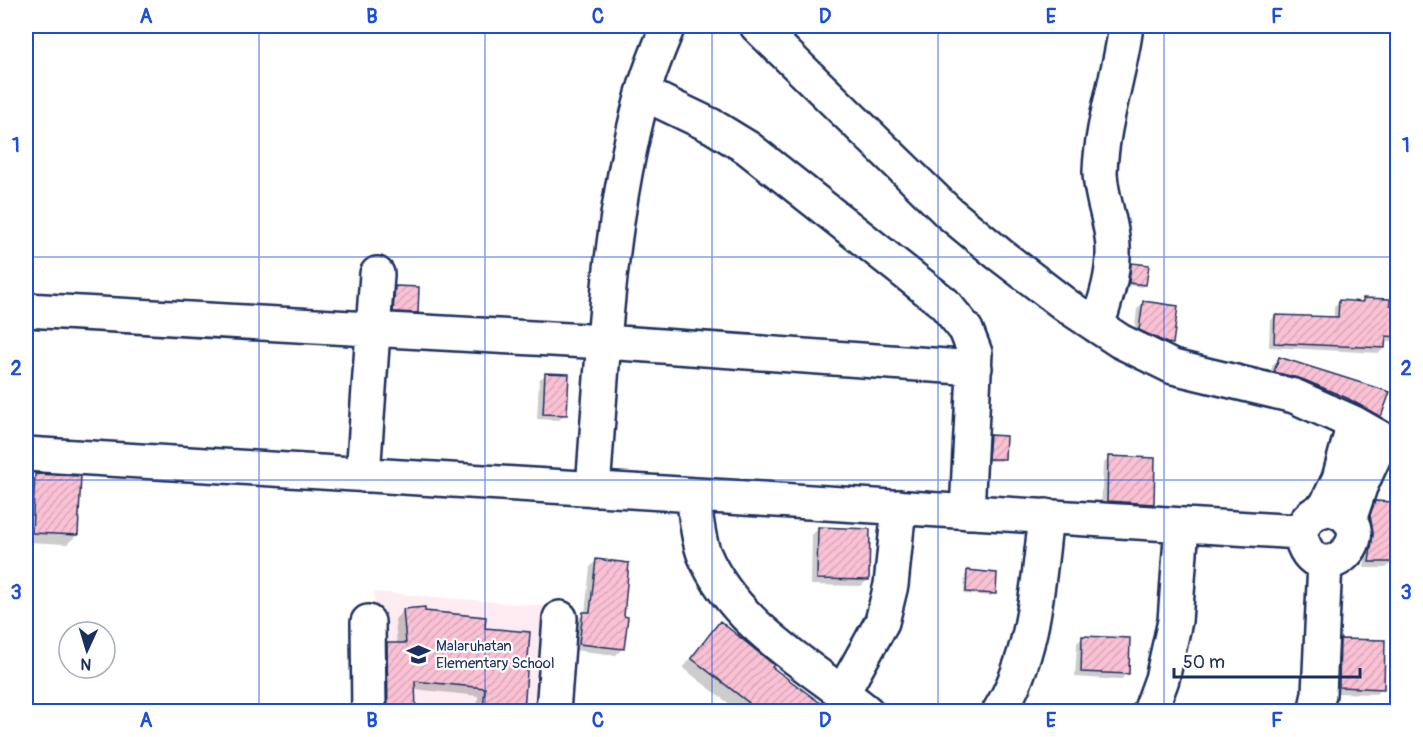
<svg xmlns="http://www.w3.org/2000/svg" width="1423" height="737" font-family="Pangolin,sans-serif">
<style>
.built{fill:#feecf2}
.shadow{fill:#0003}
.building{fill:url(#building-hatch);stroke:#1b2f5e;stroke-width:1.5}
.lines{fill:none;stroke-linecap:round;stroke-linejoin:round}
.minor-casing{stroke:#1b2f5e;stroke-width:38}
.minor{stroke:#fff;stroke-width:33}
.grid{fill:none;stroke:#1d4ed8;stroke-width:1.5;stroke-opacity:0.55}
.labels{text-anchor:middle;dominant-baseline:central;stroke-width:4.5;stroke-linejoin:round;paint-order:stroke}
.poi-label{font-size:15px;fill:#1b2f5e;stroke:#fff;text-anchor:start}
.neatline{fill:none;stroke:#1d4ed8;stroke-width:2}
.grid-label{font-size:20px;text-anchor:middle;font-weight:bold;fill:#1d4ed8}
</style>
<defs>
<pattern id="building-hatch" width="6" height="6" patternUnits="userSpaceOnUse" patternTransform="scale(1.5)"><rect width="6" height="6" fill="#fac1d4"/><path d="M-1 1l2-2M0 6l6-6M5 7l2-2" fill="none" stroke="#d6a6b8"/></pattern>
</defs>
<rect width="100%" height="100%" fill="#fff"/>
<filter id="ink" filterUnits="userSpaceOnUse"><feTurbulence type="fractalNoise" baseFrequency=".0167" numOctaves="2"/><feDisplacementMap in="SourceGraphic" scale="12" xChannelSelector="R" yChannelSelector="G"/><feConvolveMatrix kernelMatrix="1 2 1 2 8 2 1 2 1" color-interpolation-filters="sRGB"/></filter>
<g filter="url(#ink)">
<path class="built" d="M374 592 545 606 536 711H377Z"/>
<path class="shadow" d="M1132 264 1145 285 1142 287 1127 285 1129 267Z
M396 288 417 312 411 318 388 317 389 294Z
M1363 299 1388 307H1398V342L1384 341V348L1379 353 1269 347 1270 321 1275 316 1334 319V307L1339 302 1360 303Z
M1143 303 1172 343 1165 350 1134 336 1137 309Z
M1279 359 1380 416 1375 422 1269 377 1273 364Z
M546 374 565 414 559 420 537 419 539 380Z
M990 437 1004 458 1001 461H986L987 440Z
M1109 458 1152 503 1146 510 1101 507 1103 464Z
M36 475 77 535 67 544 26 542V484Z
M1376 502 1392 562 1386 568H1364L1367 541 1365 523 1369 509Z
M818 529 868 580 861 586 811 585 812 535Z
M596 561 622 618V649L616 655 574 650 578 619 585 613 590 567Z
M968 572 994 593 991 596 964 594 965 575Z
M403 611 424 612 483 629 529 633 524 712H477L478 696 414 689 415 712H380L379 653 388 645H397L395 619Z
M720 623 770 667 828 712H740L683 668Z
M1083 637 1127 673 1121 680 1075 677 1077 643Z
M1341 640 1383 688 1376 694 1333 693 1335 646Z"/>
<path class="building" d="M1131 263 1149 265 1146 285 1129 283Z
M395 286 419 287 418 313 393 312Z
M1363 298 1390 299V305L1398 306V337L1386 336 1385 348 1274 343 1275 315 1338 317 1339 300 1363 302Z
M1143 301 1178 306 1173 344 1167 343 1139 330Z
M1279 357 1390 392 1381 417 1347 398 1302 379 1274 372Z
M545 373 569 374 567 415 543 414Z
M990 435 1006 436 1005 459H988Z
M1108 456 1155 458 1154 504 1107 501Z
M35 474 81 476 78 535 32 533Z
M1375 501 1395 502 1393 562H1369L1373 534 1370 515Z
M818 527 870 529 869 580 817 579Z
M596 559 629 563 624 616 628 617 624 649 579 644 583 612H590Z
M967 570 997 573 996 594 966 592Z
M425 607V611L486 617 485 628 530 632 524 711H483L485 688 415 681 416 711H388L387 643H406L403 609Z
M720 621 774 665 772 667 831 711H743L749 703 691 658Z
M1082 636 1130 638 1129 674 1081 672Z
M1340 639 1385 640 1384 689 1339 687Z"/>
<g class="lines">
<defs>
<path id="minor" d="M757 26 948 212 999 254 1067 306 1120 341 1173 367 1294 396 1354 423 1398 448
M643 93 712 126 748 148 944 303 966 330 975 353 967 512
M26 310 605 342 975 368
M1097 326C1105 301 1114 275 1113 249 1113 223 1100 197 1100 171 1102 121 1120 75 1126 26
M26 454 1300 532
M363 475 377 274
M593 489C603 357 608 222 643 94 649 71 659 48 668 26
M693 495C696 513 697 536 704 554 734 625 809 665 867 712
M1331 509C1393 528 1314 604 1300 532 1307 517 1315 510 1331 509Z
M1324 510 1339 479 1354 423
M1349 520 1360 487 1382 439
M368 622 369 712
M843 692 882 622 891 585 899 507
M553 712 560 618
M999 712C1035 654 1038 582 1046 516
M1150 712 1162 679 1175 621 1182 525
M1315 712 1319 694 1325 562"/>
</defs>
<use href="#minor" class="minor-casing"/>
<use href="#minor" class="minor"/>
</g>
</g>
<path class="grid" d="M259 26V712M485 26V712M712 26V712M938 26V712M1164 26V712M26 257H1398M26 480H1398"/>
<defs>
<symbol id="school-bare" viewBox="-9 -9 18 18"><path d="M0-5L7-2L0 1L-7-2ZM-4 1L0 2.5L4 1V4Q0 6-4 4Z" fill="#1b2f5e" stroke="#fff" stroke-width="2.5" paint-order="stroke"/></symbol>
</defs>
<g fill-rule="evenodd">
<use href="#school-bare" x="402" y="638" width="33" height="33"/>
</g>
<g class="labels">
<g class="poi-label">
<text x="436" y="646">Malaruhatan<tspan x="436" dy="17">Elementary School</tspan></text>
</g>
</g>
<rect width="1423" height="737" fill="none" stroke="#fff" stroke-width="66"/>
<g transform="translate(87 650) rotate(184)"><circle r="28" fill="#ffffff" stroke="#a4acbf" stroke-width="1.5"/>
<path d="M0-4.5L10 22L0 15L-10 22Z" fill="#1b2f5e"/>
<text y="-9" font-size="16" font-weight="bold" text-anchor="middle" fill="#1b2f5e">N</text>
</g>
<path d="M1174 668v9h186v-9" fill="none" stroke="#1b2f5e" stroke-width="3"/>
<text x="1183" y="668" font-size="18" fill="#1b2f5e" stroke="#ffffff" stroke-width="4.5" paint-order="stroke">50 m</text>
<rect x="33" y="33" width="1357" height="671" class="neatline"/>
<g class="grid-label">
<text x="146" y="23">A</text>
<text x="372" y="23">B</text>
<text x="598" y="23">C</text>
<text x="825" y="23">D</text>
<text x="1051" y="23">E</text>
<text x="1277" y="23">F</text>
<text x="16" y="152">1</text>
<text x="1406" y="152">1</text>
<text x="16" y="375">2</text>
<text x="1406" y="375">2</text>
<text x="16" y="599">3</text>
<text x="1406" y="599">3</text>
<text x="146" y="727">A</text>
<text x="372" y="727">B</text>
<text x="598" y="727">C</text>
<text x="825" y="727">D</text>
<text x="1051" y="727">E</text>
<text x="1277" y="727">F</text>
</g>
</svg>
